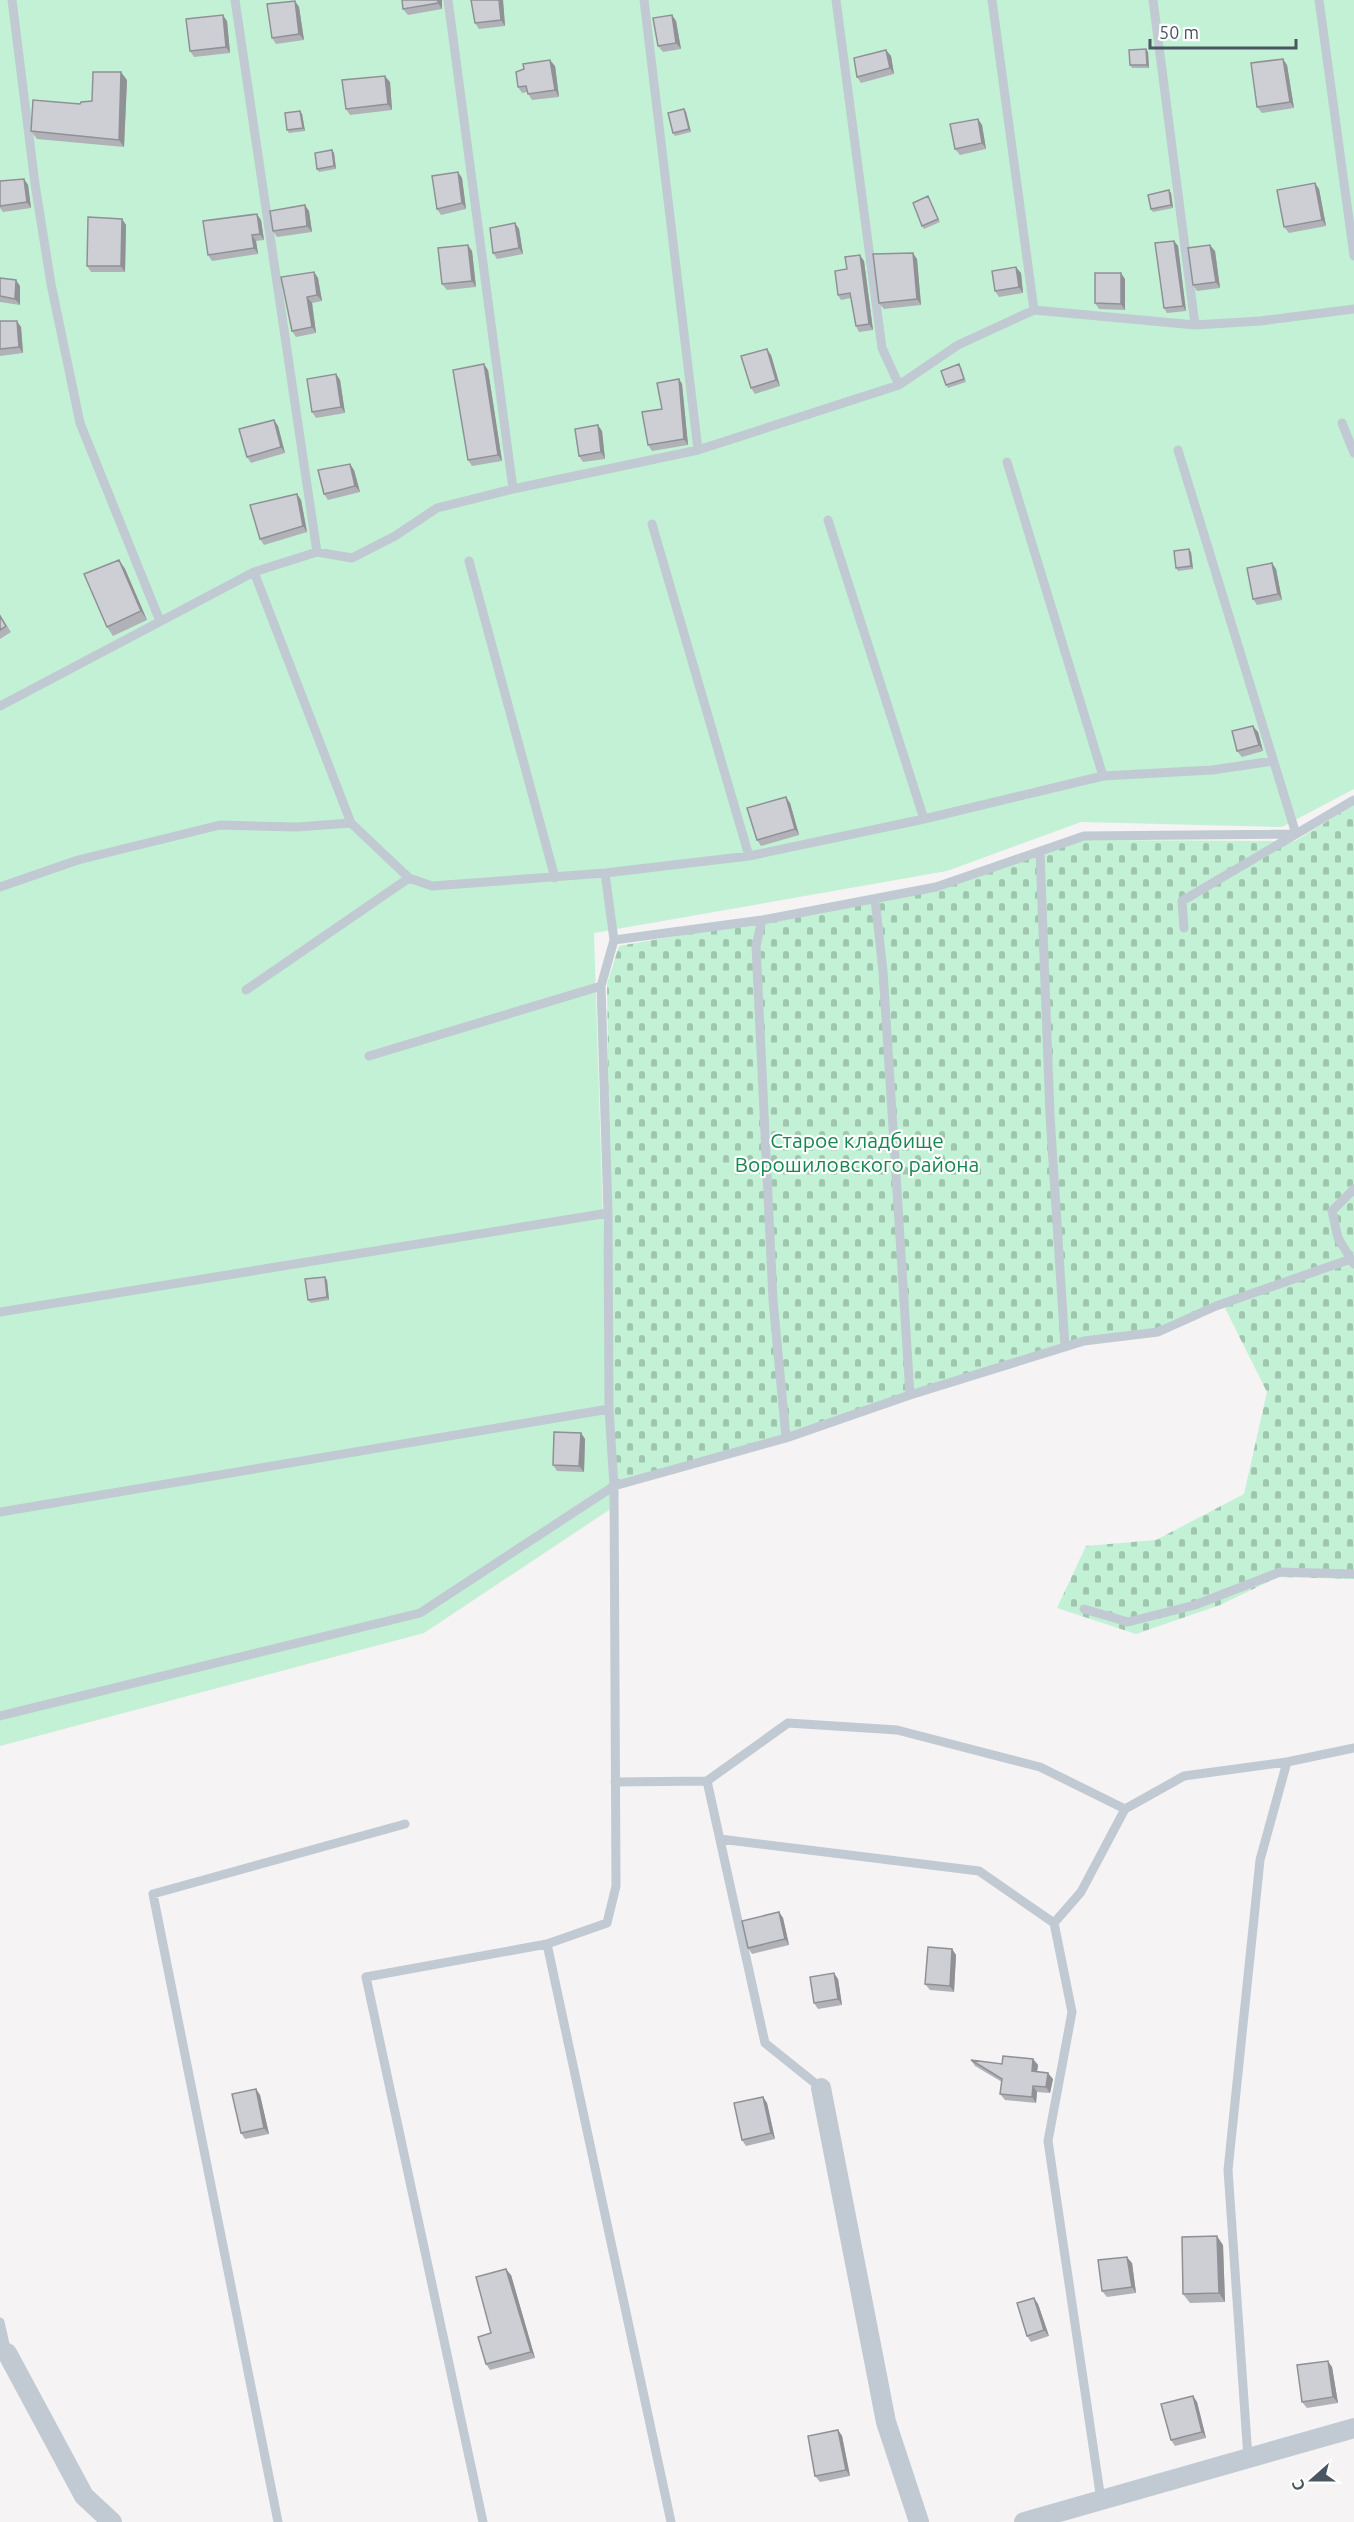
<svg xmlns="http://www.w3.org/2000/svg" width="1354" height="2522" font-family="Ubuntu,sans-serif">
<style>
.cemetery{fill:url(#cemetery-stones)}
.garden{fill:#c3f1d5}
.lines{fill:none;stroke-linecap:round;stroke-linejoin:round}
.service{stroke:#c1cad2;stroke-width:9}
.minor{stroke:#c1cad2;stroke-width:20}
.wall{fill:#b0b2b7}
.shaded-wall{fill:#909195}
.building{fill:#cdcfd5;stroke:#909195;stroke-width:1.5}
.labels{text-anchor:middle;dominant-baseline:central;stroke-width:4.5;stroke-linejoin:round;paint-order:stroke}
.park-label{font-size:21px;fill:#17864f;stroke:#fff}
</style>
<defs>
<pattern id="cemetery-stones" width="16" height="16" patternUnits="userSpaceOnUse" patternTransform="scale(1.5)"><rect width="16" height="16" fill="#c3f1d5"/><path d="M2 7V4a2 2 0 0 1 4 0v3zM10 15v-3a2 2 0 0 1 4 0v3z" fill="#a0c6b0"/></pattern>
</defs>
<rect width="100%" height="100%" fill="#f5f3f3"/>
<path class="cemetery" d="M1354 805V1579L1278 1577 1220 1605 1136 1634 1057 1608 1086 1546 1156 1540 1244 1494 1267 1392 1221 1300 1157 1328 1087 1337 790 1434 617 1483 613 1411 607 984 619 946 940 890 1081 840 1295 841Z"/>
<path class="garden" d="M0 0H1354V789L1282 827 1081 822 947 871 594 933 612 1508 424 1633 0 1746Z"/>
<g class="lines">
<path class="service" d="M12 0 35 184 51 284 80 423 160 621
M235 0 317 552
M448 0 513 489
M644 0 698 450
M836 0 882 348 899 385
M992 0 1034 310
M1153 0 1195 325
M1319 0 1354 256
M1342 423 1354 453
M1178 450 1296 834 1354 800
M1007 462 1103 776
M828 520 924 819
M652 524 749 856
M469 561 555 878
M254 572 351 823
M0 706 254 572 317 552 352 558 395 536 437 508 513 489 698 450 899 385 958 345 1034 310 1195 325 1260 321 1354 309
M1040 851 1050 1115 1065 1347
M0 887 78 860 220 825 297 827 351 823 409 878 432 886 605 873 749 856 924 819 1103 776 1212 770 1273 761
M875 899 883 971 910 1395
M762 920 756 946 773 1300 786 1438
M614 940 762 920 936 887 1084 836 1296 834 1182 901 1184 928
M246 990 409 878
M369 1056 601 986
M1354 1189 1332 1211 1338 1238 1354 1264
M0 1312 608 1213
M0 1512 609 1409
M1084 1609 1128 1622 1195 1605 1280 1572 1354 1574
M0 1716 420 1613 614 1486 786 1438 910 1395 1084 1341 1158 1332 1216 1306 1351 1259
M1287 1762 1354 1748
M707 1781 788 1723 897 1730 1040 1767 1125 1809
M615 1782 707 1781 765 2043 821 2088
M720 1839 979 1871 1054 1923 1072 2012 1048 2141 1101 2500
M1054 1923 1081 1892 1125 1809 1184 1776 1287 1762 1260 1860 1228 2170 1248 2458
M547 1944 607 1923 616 1886 614 1486 609 1409 608 1213 601 986 614 940 605 873
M0 2322 7 2353
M278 2522 153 1894 405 1824
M483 2522 366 1977 547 1944 671 2522"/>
<path class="minor" d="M821 2088 886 2422 919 2522
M0 2351 7 2353 84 2496 112 2522
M1024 2522 1354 2428"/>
</g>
<path class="wall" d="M442 0V9L408 15 403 9Z
M503 0 505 26 479 29 475 23Z
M295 1 299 7 304 40 276 44 272 38Z
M672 15 676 21 681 49 663 52 658 46Z
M227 21 230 53 194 57 190 51Z
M1146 49 1148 52 1149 68H1132L1130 65Z
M886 50 891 56 894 74 861 83 857 77Z
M1287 65 1294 108 1262 113 1257 107Z
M555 66 559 97 532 100 527 92 522 93 518 87Z
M127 80 124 147 37 139 31 131 80 104 92 101Z
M390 82 392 110 350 115 346 109Z
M684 109 686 112 691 132 675 136 673 133Z
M300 111 302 114 305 131 289 133 287 130Z
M978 119 982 125 986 149 960 155 955 149Z
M332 150 334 153 336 169 319 172 317 169Z
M458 172 462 178 466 209 441 215 437 209Z
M24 179 28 185 31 208 3 212 0 208V181Z
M1319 189 1326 226 1289 233 1284 227Z
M1171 193 1173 208 1153 212 1151 209Z
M928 196 940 222 924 229 922 226Z
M309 211 312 232 277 237 273 231Z
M122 219 126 225 125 272H91L87 266Z
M261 220 264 240 256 241 258 254 212 261 208 255Z
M515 223 519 229 523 254 497 259 493 253Z
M1174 241 1178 246 1186 311 1167 313 1164 308Z
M472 251 476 287 447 290 442 284Z
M1215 251 1220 288 1197 291 1193 285Z
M917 259 921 305 884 309 879 303Z
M864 261 873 330 859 332 856 326 851 298 841 300 838 295 847 269Z
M314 272 318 278 322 301 312 303 316 333 296 337 292 331Z
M1021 273 1023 293 999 297 995 291Z
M0 278 20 286V305L0 302Z
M1125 279V310L1099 309 1095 303Z
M0 321 21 327 23 353 0 356Z
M771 355 780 386 755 394 751 388Z
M961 367 966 382 948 388 946 385Z
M488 370 502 461 472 466 468 460Z
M336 374 340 380 345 413 316 418 312 412Z
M679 379 682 384 688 445 652 451 648 445 662 409Z
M274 420 278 426 285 453 251 463 247 457Z
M602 431 605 459 583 462 579 456Z
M354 470 360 492 328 500 324 494Z
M297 494 301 500 307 532 264 545 260 539Z
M1191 552 1193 569 1178 571 1176 568Z
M119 560 125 569 147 620 113 636 107 627Z
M1276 569 1282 600 1257 605 1253 599Z
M0 615 11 632 0 639Z
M1258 732 1263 751 1242 757 1237 751Z
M790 803 799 835 761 846 757 840Z
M327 1280 329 1300 311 1303 308 1300Z
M581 1433 585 1439 584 1472 557 1471 553 1465Z
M779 1912 783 1918 789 1945 752 1954 748 1948Z
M952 1949 956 1955 954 1992 930 1990 925 1984Z
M838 1979 842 2005 818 2009 814 2003Z
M1033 2059 1038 2065 1037 2072 1053 2079 1050 2093 1037 2092 1036 2103 1005 2100 1000 2094 1002 2082 975 2066 971 2060 1002 2064Z
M256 2089 260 2095 269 2134 245 2139 241 2133Z
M763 2097 767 2103 775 2139 746 2146 742 2140Z
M1223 2245 1225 2302 1190 2303 1183 2294Z
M1132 2263 1136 2293 1107 2297 1102 2291Z
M511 2275 535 2358 490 2370 486 2364 491 2333Z
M1034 2298 1038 2304 1049 2336 1031 2342 1027 2336Z
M1332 2367 1338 2403 1307 2408 1302 2402Z
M1193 2396 1197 2402 1206 2438 1175 2446 1171 2440Z
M838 2430 842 2436 850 2476 820 2482 815 2476Z"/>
<path class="shaded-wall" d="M438 0H442V9L438 3Z
M499 0H503L505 26 501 20Z
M295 1 299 7 304 40 299 34Z
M223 15 227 21 230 53 226 47Z
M672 15 676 21 681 49 676 43Z
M1146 49 1148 52 1149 68 1147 65Z
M886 50 891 56 894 74 890 68Z
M1283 59 1287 65 1294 108 1290 102Z
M550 60 555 66 559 97 555 90Z
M121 72 127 80 124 147 119 140Z
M385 76 390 82 392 110 388 104Z
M684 109 686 112 691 132 689 129Z
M300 111 302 114 305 131 303 128Z
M978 119 982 125 986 149 982 143Z
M332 150 334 153 336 169 334 166Z
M458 172 462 178 466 209 462 203Z
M24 179 28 185 31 208 27 202Z
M1315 183 1319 189 1326 226 1322 220Z
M1169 190 1171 193 1173 208 1171 205Z
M305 205 309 211 312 232 307 226Z
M257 214 261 220 264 240 260 234Z
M122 219 126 225 125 272 121 266Z
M515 223 519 229 523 254 519 248Z
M252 235 256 241 258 254 254 248Z
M1174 241 1178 246 1186 311 1183 306Z
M468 245 472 251 476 287 472 281Z
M1210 245 1215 251 1220 288 1216 282Z
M913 253 917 259 921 305 917 299Z
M860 255 864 261 873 330 869 324Z
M1016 267 1021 273 1023 293 1019 287Z
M314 272 318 278 322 301 317 295Z
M1121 273 1125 279V310L1121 304Z
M16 280 20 286V305L15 299Z
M307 297 312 303 316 333 312 327Z
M17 321 21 327 23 353 19 347Z
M767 349 771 355 780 386 776 380Z
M484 364 488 370 502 461 498 455Z
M336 374 340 380 345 413 341 407Z
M679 379 682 384 688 445 684 439Z
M274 420 278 426 285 453 281 447Z
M598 425 602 431 605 459 601 452Z
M350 464 354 470 360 492 355 486Z
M297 494 301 500 307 532 303 526Z
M1189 549 1191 552 1193 569 1191 566Z
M119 560 125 569 147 620 141 611Z
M1272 563 1276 569 1282 600 1278 594Z
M1253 726 1258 732 1263 751 1259 745Z
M786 797 790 803 799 835 795 829Z
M325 1277 327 1280 329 1300 327 1297Z
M581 1433 585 1439 584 1472 579 1466Z
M779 1912 783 1918 789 1945 785 1939Z
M952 1949 956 1955 954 1992 950 1986Z
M834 1973 838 1979 842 2005 838 1999Z
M1033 2059 1038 2065 1036 2078 1032 2071Z
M1048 2073 1053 2079 1050 2093 1046 2087Z
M1033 2086 1037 2092 1036 2103 1032 2097Z
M256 2089 260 2095 269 2134 264 2128Z
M763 2097 767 2103 775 2139 771 2133Z
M1217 2236 1223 2245 1225 2302 1219 2293Z
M1127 2257 1132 2263 1136 2293 1132 2287Z
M506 2269 511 2275 535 2358 531 2352Z
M1034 2298 1038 2304 1049 2336 1044 2330Z
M1328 2361 1332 2367 1338 2403 1333 2397Z
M1193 2396 1197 2402 1206 2438 1202 2432Z
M838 2430 842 2436 850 2476 846 2470Z"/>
<path class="building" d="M402 0H438V3L403 9Z
M471 0H499L501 20 475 23Z
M295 1 299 34 272 38 267 4Z
M223 15 226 47 190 51 186 19Z
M672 15 676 43 658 46 653 18Z
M1146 49 1147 65H1130L1129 50Z
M886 50 890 68 857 77 854 58Z
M1283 59 1290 102 1257 107 1251 63Z
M550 60 555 90 528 94 526 86 518 87 516 72 524 69 523 64Z
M93 72H121L119 140 31 131 33 100 80 104 81 102 92 101Z
M385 76 388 104 346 109 342 80Z
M684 109 689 129 673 133 668 113Z
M300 111 303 128 287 130 285 113Z
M978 119 982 143 955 149 950 124Z
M332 150 334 166 317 169 315 153Z
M458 172 462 203 437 209 432 176Z
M24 179 27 202 0 206V181Z
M1315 183 1322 220 1284 227 1277 190Z
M1169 190 1171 205 1151 209 1148 195Z
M928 196 938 219 922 226 913 203Z
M305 205 307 226 273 231 270 211Z
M257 214 260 234 252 235 254 248 208 255 203 221Z
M88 217 122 219 121 266H87Z
M515 223 519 248 493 253 490 228Z
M1174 241 1183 306 1164 308 1155 243Z
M468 245 472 281 442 284 438 248Z
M1210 245 1216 282 1193 285 1188 248Z
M913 253 917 299 879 303 873 254Z
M860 255 869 324 856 326 850 293 838 295 835 271 847 269 845 257Z
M1016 267 1019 287 995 291 992 271Z
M314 272 317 295 307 297 312 327 292 331 281 277Z
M1095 273H1121V304L1095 303Z
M0 278 16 280 15 299 0 296Z
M0 321H17L19 347 0 349Z
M767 349 776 380 751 388 741 356Z
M484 364 498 455 468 460 453 370Z
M959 364 964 379 946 385 941 371Z
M336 374 341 407 312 412 307 379Z
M679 379 684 439 648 445 642 412 662 409 657 383Z
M274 420 281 447 247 457 239 429Z
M598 425 601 452 579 456 575 429Z
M350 464 355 486 324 494 318 470Z
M297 494 303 526 260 539 250 505Z
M1189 549 1191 566 1176 568 1174 551Z
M119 560 141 611 107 627 84 574Z
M1272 563 1278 594 1253 599 1247 568Z
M0 616 6 626 0 630Z
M1253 726 1259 745 1237 751 1232 731Z
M786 797 795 829 757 840 747 808Z
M325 1277 327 1297 308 1300 305 1279Z
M554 1432 581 1433 579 1466 553 1465Z
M779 1912 785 1939 748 1948 742 1921Z
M928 1947 952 1949 950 1986 925 1984Z
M834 1973 838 1999 814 2003 810 1977Z
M1003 2056 1033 2059 1032 2071 1048 2073 1046 2087 1033 2086 1032 2097 1000 2094 1002 2079 971 2060 1002 2064Z
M256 2089 264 2128 241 2133 232 2094Z
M763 2097 771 2133 742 2140 734 2103Z
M1217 2236 1219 2293 1183 2294 1182 2237Z
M1127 2257 1132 2287 1102 2291 1098 2260Z
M506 2269 531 2352 486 2364 478 2337 491 2333 476 2277Z
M1034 2298 1044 2330 1027 2336 1017 2303Z
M1328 2361 1333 2397 1302 2402 1297 2365Z
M1193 2396 1202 2432 1171 2440 1161 2404Z
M838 2430 846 2470 815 2476 808 2436Z"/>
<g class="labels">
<g class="park-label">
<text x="857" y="1140">Старое кладбище<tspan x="857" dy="24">Ворошиловского района</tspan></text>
</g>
</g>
<g transform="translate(1312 2480) rotate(249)" stroke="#ffffff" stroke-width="4.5" paint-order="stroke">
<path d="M0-4.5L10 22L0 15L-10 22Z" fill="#4a5661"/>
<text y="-9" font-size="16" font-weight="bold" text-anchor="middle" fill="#4a5661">С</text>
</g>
<path d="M1150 39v9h146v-9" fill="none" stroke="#4a5661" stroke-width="3"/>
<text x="1159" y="39" font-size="18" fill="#4a5661" stroke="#ffffff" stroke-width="4.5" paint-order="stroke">50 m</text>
</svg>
